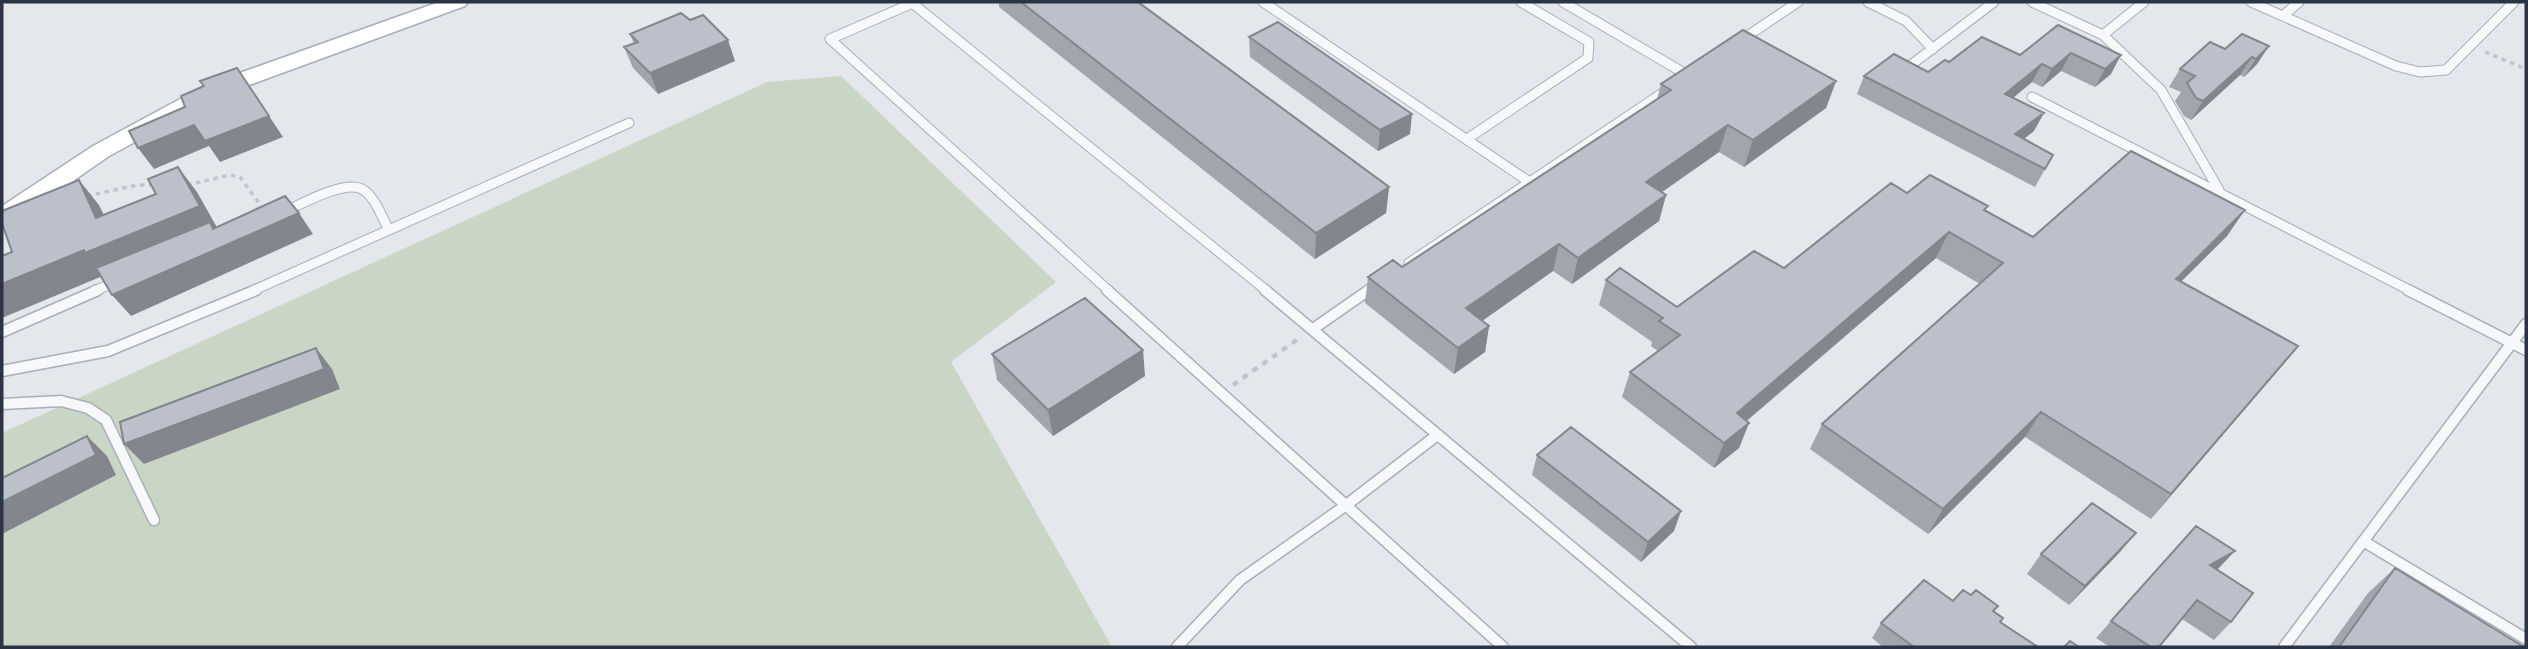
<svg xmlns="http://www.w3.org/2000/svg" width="2528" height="649" font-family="'PT Sans',sans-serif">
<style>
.green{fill:#c9d6c5}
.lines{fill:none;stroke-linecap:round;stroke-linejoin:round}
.lane-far1-casing{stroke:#a9aeb7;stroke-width:11}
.lane-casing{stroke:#a9aeb7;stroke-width:13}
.secondary-casing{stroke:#a9aeb7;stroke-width:3}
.path-far1{stroke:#c2c5cb;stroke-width:3.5;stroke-dasharray:4.5 4.5;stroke-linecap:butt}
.path{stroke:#c2c5cb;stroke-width:4.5;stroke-dasharray:6 6;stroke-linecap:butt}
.lane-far1{stroke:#f7f8fa;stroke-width:9}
.lane{stroke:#f7f8fa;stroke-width:10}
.secondary{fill:#fff;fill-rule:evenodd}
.wall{fill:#a1a5ae}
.shaded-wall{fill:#83868d}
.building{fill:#bbc0ca;stroke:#83868d;stroke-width:2}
</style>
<rect width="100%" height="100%" fill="#e4e7ec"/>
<path class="green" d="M841 76 1056 282 951 362 1112 647H2V433L767 82Z"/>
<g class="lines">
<defs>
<path id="lane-far1" d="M911 2 1267 291
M915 2 830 39 1109 291
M1263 2 1528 181
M1563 2 1689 76
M1868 2 1906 21 1933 49
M2032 2 2103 35 2144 2
M2251 2 2396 66 2420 72 2446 70 2514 2
M2284 15 2299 2
M2103 35 2161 90 2219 190
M1740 41 1798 2
M1907 68 1994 2
M2032 97 2411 291
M1467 139 1588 58 1589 42 1521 2
M284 212C301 204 344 180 362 189 375 196 382 218 389 230
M1409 263 1667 90
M94 291 118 281
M252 291 629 123
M1367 291 1376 285"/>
<path id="lane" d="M1107 290 1503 647
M1265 290 1691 647
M2408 290 2526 350
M1313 329 1369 290
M2 332 98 290
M2 371 108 351 256 290
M2 404 61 401 88 408 106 420 154 520
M2363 541 2526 639
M1177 647 1240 580 1345 506 1436 436
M2284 647 2526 324"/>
<path id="secondary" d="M439 2H468L465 6 222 95 109 156 11 224 2 226V206L93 146 206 85Z"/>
</defs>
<use href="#lane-far1" class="lane-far1-casing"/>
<use href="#lane" class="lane-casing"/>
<use href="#secondary" class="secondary-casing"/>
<path class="path-far1" d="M2485 52 2526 69
M187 185 230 175 240 177 265 211
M87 196 137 185H154"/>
<path class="path" d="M1233 385 1301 337"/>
<use href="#lane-far1" class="lane-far1"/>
<use href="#lane" class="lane"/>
<use href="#secondary" class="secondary"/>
</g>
<path class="wall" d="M999 2H1138L1389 187 1386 213 1315 259 999 7Z
M2058 25 2111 74 2095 87 2061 71 2042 87 2032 82 2013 98 2034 131 2024 139 2053 155 2035 187 1857 94 1864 76 1928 72 1949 62 2020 55Z
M630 34 735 61 658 94 633 68 624 47 634 44Z
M1249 37 1410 134 1378 151 1250 57Z
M2269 46 2257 64 2244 77 2240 75 2191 120 2184 116 2175 101 2181 92 2169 87 2180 69 2225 49Z
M1836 81 1826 108 1744 167 1719 152 1662 192 1666 195 1659 221 1572 284 1553 271 1482 321 1489 326 1485 352 1454 374 1365 303 1368 277 1402 267 1657 99 1661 84Z
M1907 193 1986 211 2033 237 2227 236 2181 282 2277 371 2151 519 2025 437 1928 534 1810 449 1822 424 1980 284 1936 258 1747 421 1749 423 1739 448 1714 468 1622 397 1630 372 1658 351 1651 346 1652 342 1599 305 1606 280 1677 307 1784 268Z
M992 354 1145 376 1053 436 997 380Z
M1537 455 1674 531 1641 562 1532 475Z
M2196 526 2217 570 2231 622 2214 640 2182 619 2159 647H2110L2096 638Z
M2136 533 2119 553 2069 605 2027 574 2041 554Z
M2395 568 2524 647H2329L2368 593Z
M1953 601 1994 612 2001 622 2038 647H1883L1872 638 1881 623Z"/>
<path class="shaded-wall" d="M728 40 735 61 658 94 650 73Z
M2269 46 2257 64 2244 77 2256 59Z
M2071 53 2061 71 2042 87 2052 69Z
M2121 55 2111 74 2095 87 2105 69Z
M2252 57 2240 75 2191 120 2203 101Z
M2042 64 2032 82 1996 112 2005 94Z
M237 68 283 137 220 162 209 146 154 169 138 148 194 125Z
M1836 81 1826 108 1744 167 1753 140Z
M2044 113 2034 131 2009 150 2015 134Z
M1412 114 1410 134 1378 151 1380 130Z
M1728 125 1719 152 1639 208 1646 182Z
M178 167 197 192 219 231 299 213 313 234 131 316 112 295 105 275 2 318V284L96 218 79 180 99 205 116 240Z
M1389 187 1386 213 1315 259 1316 233Z
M1666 195 1659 221 1572 284 1578 258Z
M2245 210 2227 236 2158 304 2176 279Z
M1949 232 1936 258 1726 438 1737 413Z
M1559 244 1553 271 1462 335 1466 308Z
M1489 326 1485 352 1454 374 1458 348Z
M2298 346 2277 371 2151 519 2171 494Z
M316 348 332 369 340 389 144 464 124 444Z
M1143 350 1145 376 1053 436 1048 410Z
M2041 412 2025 437 1928 534 1943 509Z
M1749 423 1739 448 1714 468 1724 443Z
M87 436 107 456 116 475 2 534V502Z
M1681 511 1674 531 1641 562 1648 542Z
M2136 533 2119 553 2069 605 2085 586Z
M2235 551 2218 569 2194 583 2210 565Z"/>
<path class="building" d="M1021 2H1138L1389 187 1316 233Z
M681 13 690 20 703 15 728 40 650 73 624 47 638 42 630 34Z
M1278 22 1412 114 1380 130 1249 37Z
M2058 25 2121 55 2105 69 2071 53 2052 69 2042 64 2005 94 2044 113 2015 134 2053 155 2045 169 1864 76 1894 54 1928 72 1945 60 1949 62 1982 37 2020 55Z
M1743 30 1836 81 1753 140 1728 125 1646 182 1666 195 1578 258 1559 244 1466 308 1489 326 1458 348 1368 277 1393 260 1402 267 1671 90 1661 84Z
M2242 34 2269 46 2256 59 2252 57 2203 101 2196 98 2187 83 2195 76 2180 69 2210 42 2225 49Z
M237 68 269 116 205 141 194 125 138 148 129 131 185 107 181 96 204 86 200 81Z
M2131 151 2245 210 2176 279 2298 346 2171 494 2041 412 1943 509 1822 424 2003 263 1949 232 1737 413 1749 423 1724 443 1630 372 1680 335 1659 321 1663 318 1606 280 1620 268 1677 307 1754 251 1784 268 1891 183 1907 193 1930 175 1988 206 1984 210 2033 237Z
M178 167 200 206 85 253 84 250 2 284V256L12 252 2 223V211L79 180 96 218 156 194 148 179Z
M285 196 299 213 112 295 96 268 210 222 213 229Z
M1085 298 1143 350 1048 410 992 354Z
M316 348 324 369 124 444 120 422Z
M1571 427 1681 511 1648 542 1537 455Z
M87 436 96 455 2 502V478Z
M2092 503 2136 533 2085 586 2041 554Z
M2196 526 2235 551 2210 565 2253 593 2231 622 2197 600 2159 647H2151L2111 621Z
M2395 568 2524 647H2339Z
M1924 580 1953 601 1963 590 1971 595 1976 590 1998 606 1993 611 2003 618 2000 622 2038 647H1914L1881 623Z
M2070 641 2079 647H2064Z"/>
<rect width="2528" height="649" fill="none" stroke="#2b3445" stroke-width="7"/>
</svg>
